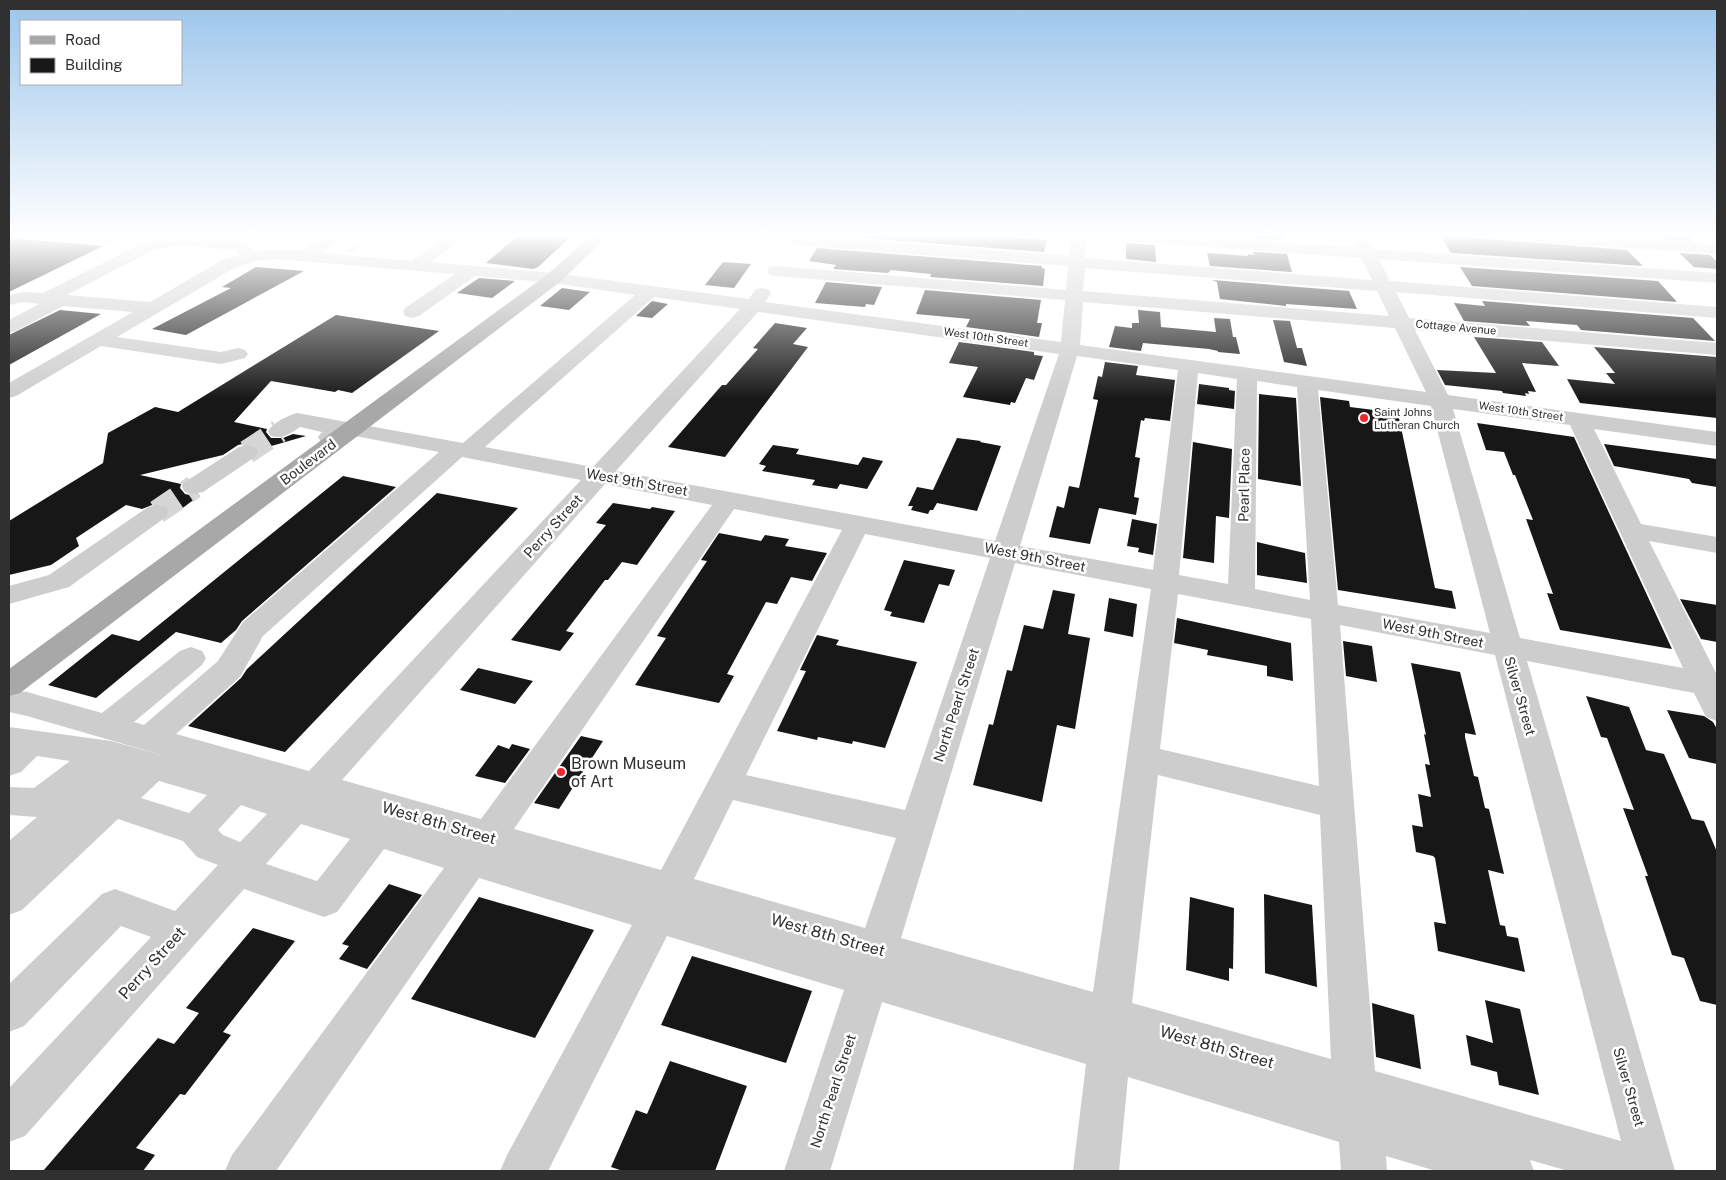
<svg xmlns="http://www.w3.org/2000/svg" width="1726" height="1180" font-family="'Public Sans',sans-serif">
<style>
.lines{fill:none;stroke-linecap:round;stroke-linejoin:round}
.stream{stroke:#c8deef;stroke-width:4.5}
.building{fill:#171717}
.minor-tunnel{stroke:#d6d6d6;stroke-width:24;stroke-dasharray:24 12;stroke-linecap:butt}
.minor{fill:#cdcdcd;fill-rule:evenodd}
.major{fill:#a8a8a8;fill-rule:evenodd}
.poi-dot{fill:#f2272f;stroke:#fff;stroke-width:2}
.labels{text-anchor:middle;dominant-baseline:central;stroke-width:5;stroke-linejoin:round;paint-order:stroke}
.far-street-label{font-size:11px;fill:#303030;stroke:#fff}
.far-poi-label{font-size:11px;fill:#303030;stroke:#fff;text-anchor:start}
.street-label{font-size:14px;fill:#303030;stroke:#fff}
.near-poi-label{font-size:16px;fill:#303030;stroke:#fff;text-anchor:start}
.near-street-label{font-size:16px;fill:#303030;stroke:#fff}
</style>
<rect width="100%" height="100%" fill="#fff"/>
<g class="lines">
<path class="stream" d="M351 250 377 234"/>
</g>
<path class="building" d="M520 234H574L538 267 533 269 486 263Z
M826 234H976L1047 240 1044 252 825 235Z
M1249 234H1280L1282 240 1250 238Z
M1658 234H1685L1693 241 1663 239Z
M1440 235 1627 250 1643 266 1451 253Z
M9 238 103 246 9 292Z
M1126 243 1155 245 1156 262 1126 259Z
M817 248 1042 266V268L1045 269 1043 286 930 277 931 274 891 270 888 273 833 269 836 265 809 261Z
M1253 252 1287 254 1292 272 1210 266 1207 253 1248 256V254L1254 255Z
M1679 253 1710 255 1717 262V269L1694 267Z
M723 262 751 264 734 288 705 285Z
M256 267 304 271 186 335 152 329 231 288 222 287Z
M1460 267 1658 281 1677 302 1472 286Z
M479 278 515 281 492 298 457 293Z
M1212 280 1349 291 1357 309 1286 304V306L1220 299 1217 282Z
M826 282 882 287 874 305 866 304 865 307 815 303Z
M562 288 590 292 569 310 540 306Z
M925 290 1041 300 1037 323H1042L1039 337 966 327 970 319 916 314Z
M652 301 668 304 652 318 636 316Z
M1482 301 1693 318 1715 341 1581 330 1577 325 1526 321 1530 326 1464 321 1454 303 1485 306Z
M60 310 101 314 9 365V335Z
M1138 310 1160 312 1161 327 1216 332 1214 318 1230 319 1233 337H1236L1240 354 1218 352V351L1209 349 1143 343 1141 351 1109 347 1115 326 1132 328V323H1139Z
M336 315 439 331 352 393 338 390 335 392 271 381 234 422 267 429 266 432 271 438H283L293 434 306 436 268 447 260 452 255 445 247 443 238 445 223 455 140 475 181 484 180 488 185 494 194 496 200 495 172 516 169 515 171 511 166 505 157 503 142 509 126 505 76 538 79 546 51 565 9 575V521L103 463 108 433 155 407 178 412Z
M1273 320 1290 321 1297 348H1302L1307 366 1284 362Z
M775 323 807 328 793 344 808 347 725 457 668 447 722 385H726L758 349 753 348Z
M1474 337 1542 342 1559 366 1522 363 1536 392 1528 391 1529 394 1525 393 1526 396 1503 393 1502 391 1445 385 1437 370 1496 373Z
M959 342 1034 352V355L1043 356 1034 380 1026 378 1015 403 1011 402 1010 405 963 397 978 367 949 363Z
M1594 347 1717 357V418L1580 403 1567 379 1615 384 1606 373H1615Z
M1105 362 1138 366 1136 375 1175 380 1170 421 1145 418 1144 421 1141 420 1135 457 1140 458 1134 497 1139 498 1136 515 1099 508 1090 544 1049 537 1057 506 1064 508 1069 486 1079 488 1098 400 1093 399 1098 376 1102 377Z
M1199 384 1229 388V390L1235 391 1234 409 1197 404Z
M1259 394 1296 398 1301 486 1258 479Z
M1320 397 1349 401 1350 407 1398 413 1435 588 1452 591 1456 609 1338 590Z
M1477 423 1574 437 1672 649 1560 630 1547 593 1553 594 1526 519 1533 520 1515 475H1513L1504 452 1486 450Z
M957 438 981 441 980 442 1001 446 977 511 937 503 933 510H930L928 514 911 510 913 506H908L917 487 933 490Z
M1193 442 1232 449 1229 518 1216 516 1214 563 1183 558Z
M1604 444 1717 459V487L1692 483 1689 479 1614 466Z
M773 445 799 449 796 454 858 465 863 457 883 461 867 489 840 484 837 489 812 485 815 480 762 471 766 466 759 464Z
M343 476 396 487 242 621 236 630 221 643 176 632 96 698 48 685 112 634 139 641Z
M437 493 518 508 285 752 188 726 241 678 247 669Z
M613 503 650 509 652 507 675 511 637 565 622 562 608 580H605L566 631 574 633 560 651 511 640 606 525 596 523Z
M1132 519 1157 524 1153 555 1138 552 1139 548 1127 546Z
M719 533 761 541 765 535 789 539 785 546 827 553 812 581 791 577 777 604 766 602 727 674 734 676 719 703 635 685 666 638 657 636 707 561 701 560Z
M1257 542 1305 553 1307 583 1257 575Z
M904 560 955 570 949 586 939 584 924 623 890 616 892 612 884 610Z
M1053 590 1075 594 1068 634 1090 638 1075 729 1057 725 1042 802 973 785 989 724 993 725 1007 670 1012 671 1024 625 1043 629Z
M1109 598 1137 604 1133 637 1104 631Z
M1680 599 1717 605V642L1701 639Z
M1177 618 1291 643 1293 681 1267 676V666L1207 655 1208 650 1174 643Z
M817 635 839 640 836 645 917 662 885 748 853 741 852 744 818 737 817 740 777 731 806 671 800 670Z
M1343 641 1372 646 1377 682 1346 676Z
M1411 663 1460 672 1476 735 1465 733V737L1474 776 1478 777 1485 808 1489 809 1504 874 1488 870 1500 925 1505 926 1507 936 1518 938 1525 972 1438 951 1434 922 1446 924 1435 858 1433 856 1416 852 1412 825 1423 827 1418 794 1431 797 1425 764 1430 765 1424 734 1426 735Z
M478 668 533 681 515 704 460 690Z
M1586 696 1629 707 1646 750 1664 754 1692 819 1704 821 1717 852V1005L1700 1001 1684 958 1672 955 1645 876H1648L1623 808 1634 810 1607 738 1601 737Z
M1667 710 1704 716 1713 722 1717 729V764L1689 758Z
M581 736 603 741 559 809 534 803Z
M512 744 530 749 505 783 475 776 498 745 509 749Z
M389 884 422 895 367 969 339 959 349 946 342 944Z
M1264 894 1312 905 1317 987 1265 973Z
M479 897 594 930 535 1038 411 999Z
M1190 897 1234 908 1233 969 1229 968V981L1186 970Z
M253 928 295 941 223 1032 231 1035 185 1095 180 1094 136 1148 155 1155 143 1171H43L158 1038 174 1044 199 1013 186 1008Z
M692 956 812 991 786 1063 661 1025Z
M1485 1000 1520 1009 1539 1095 1499 1085 1497 1072 1471 1065 1466 1035 1493 1043Z
M1372 1003 1414 1015 1421 1069 1376 1057Z
M670 1061 747 1086 715 1171H623L611 1167 636 1110 647 1114Z"/>
<g class="lines">
<path class="minor-tunnel" d="M247 452 279 431
M157 512 194 487"/>
<path class="minor" d="M104 234H125C120 241 109 243 101 241L99 238Z
M329 234H348L321 253 412 261 449 234H467L465 237 431 262 554 273 749 299 756 289 762 288 768 289 771 293 765 302 1061 342 1065 300 776 276 770 275 767 271 770 267 776 266 1066 290 1068 266 796 245 790 243 788 240 790 237 796 235 1069 256 1071 234H1087L1085 258 1372 280 1361 258 1100 239 1094 237 1092 234H1162L1356 247 1350 234H1366L1373 249 1717 273V283L1379 259 1390 281 1717 307V318L1396 292 1409 318 1717 343V355L1415 330 1448 395 1717 432V446L1594 429 1641 524 1717 537V553L1649 541 1717 675V721L1706 717 1694 693 1527 661 1675 1171H1568L1530 1160 1534 1171H1436L1386 1156 1387 1171H1341L1339 1142 1128 1077 1119 1171H1073L1086 1064 882 1002 830 1171H784L844 990 667 936 548 1171H500L507 1155 632 925 479 878 276 1171H225L232 1155 444 868 384 849 337 912 324 917 244 889 25 1136 9 1142V1088L151 937 121 926 24 1026 9 1032V984L102 894 115 889 175 911 218 865 197 857 183 841 118 819 22 910 9 915V841L37 817 9 815V787L34 788 70 761 37 756 21 772 9 776V727L111 741 172 758 27 716 9 712V690L27 692 102 713 180 651 191 647 202 651 206 658 202 665 134 722 144 725 218 661 243 622 439 452 355 436 329 444 321 442 318 437 322 432 300 427C290 434 283 439 271 436L268 431C274 422 287 416 297 413L463 443 635 295 554 283 475 276 419 316 412 318 405 316 403 312 405 308 455 274 277 259 255 261 236 267 117 337 221 352 238 348 245 350 248 354 245 358 221 364 101 346 16 396 9 398V383L133 312 63 306 16 331 9 333V320L39 304 24 302 9 305V295L24 292 43 293 141 244 165 237 180 235 238 241 256 251 277 249 300 251ZM180 245 234 250 240 255 224 259 150 302 67 295 153 250ZM1085 268 1377 291 1389 316 1083 291ZM654 297 740 309 593 467 485 447ZM1083 302 1395 328 1426 392 1080 345ZM758 312 1059 354 995 541 616 471ZM1077 356 1178 370 1153 570 1020 546ZM1198 373 1237 379 1228 584 1179 575ZM1257 381 1297 387 1310 600 1255 589ZM1318 390 1431 406 1490 633 1338 605ZM1453 409 1570 425 1683 668 1520 638ZM462 457 581 480 309 771 176 734 240 677 263 636ZM605 484 712 505 481 819 342 780ZM734 509 842 530 661 870 514 829ZM865 534 990 558 905 810 746 775ZM1015 563 1151 589 1093 992 901 938ZM1178 594 1311 619 1319 786 1160 749ZM1340 625 1495 655 1621 1141 1375 1071ZM1158 775 1320 815 1331 1059 1132 1003ZM159 781 207 795 189 813 141 798ZM733 800 896 838 865 928 694 879ZM241 805 267 814 240 842 223 835 218 830ZM301 824 350 839 317 881 266 864Z
M1487 234H1561L1717 244V254L1495 239 1489 237Z
M247 445 255 447 258 452 255 457 203 492 194 494 185 492 182 487 185 482 239 447Z
M157 505 166 507 169 512 166 517 69 587 9 604V586L49 575 148 507Z"/>
<path class="major" d="M593 234H610L560 282 20 693 9 696V669L548 274Z"/>
</g>
<linearGradient id="sky" x2="0" y2="1"><stop stop-color="#9bc5eb"/><stop offset="0.59" stop-color="#fff"/><stop offset="1" stop-color="#fff" stop-opacity="0"/></linearGradient>
<rect width="1726" height="399" fill="url(#sky)"/>
<g class="poi-dot">
<circle cx="1364" cy="418" r="5"/>
<circle cx="561" cy="772" r="5"/>
</g>
<g class="labels">
<g class="far-street-label">
<text transform="translate(1456 327) rotate(5)">Cottage Avenue</text>
<text transform="translate(986 337) rotate(8)">West 10th Street</text>
<text transform="translate(1521 411) rotate(8)">West 10th Street</text>
</g>
<g class="far-poi-label">
<text x="1374" y="412">Saint Johns<tspan x="1374" dy="13">Lutheran Church</tspan></text>
</g>
<g class="street-label">
<text transform="translate(308 462) rotate(-37)">Boulevard</text>
<text transform="translate(637 482) rotate(10)">West 9th Street</text>
<text transform="translate(1244 485) rotate(-89)">Pearl Place</text>
<text transform="translate(553 526) rotate(-48)">Perry Street</text>
<text transform="translate(1035 557) rotate(11)">West 9th Street</text>
<text transform="translate(1433 633) rotate(11)">West 9th Street</text>
<text transform="translate(1520 696) rotate(74)">Silver Street</text>
<text transform="translate(956 705) rotate(-72)">North Pearl Street</text>
<text transform="translate(1629 1087) rotate(74)">Silver Street</text>
<text transform="translate(833 1091) rotate(-72)">North Pearl Street</text>
</g>
<g class="near-poi-label">
<text x="571" y="763">Brown Museum<tspan x="571" dy="18">of Art</tspan></text>
</g>
<g class="near-street-label">
<text transform="translate(439 823) rotate(16)">West 8th Street</text>
<text transform="translate(828 935) rotate(16)">West 8th Street</text>
<text transform="translate(152 963) rotate(-48)">Perry Street</text>
<text transform="translate(1217 1047) rotate(16)">West 8th Street</text>
</g>
</g>
<rect width="1726" height="1180" fill="none" stroke="#303030" stroke-width="20"/>
<rect x="20" y="20" width="162" height="65" fill="#ffffff" stroke="#acacac"/>
<rect x="30" y="36" width="25" height="8" fill="#a8a8a8" stroke="#acacac"/>
<text x="65" y="45" font-size="15" fill="#303030">Road</text>
<rect x="30" y="58" width="25" height="15" fill="#171717" stroke="#acacac"/>
<text x="65" y="70" font-size="15" fill="#303030">Building</text>
</svg>
